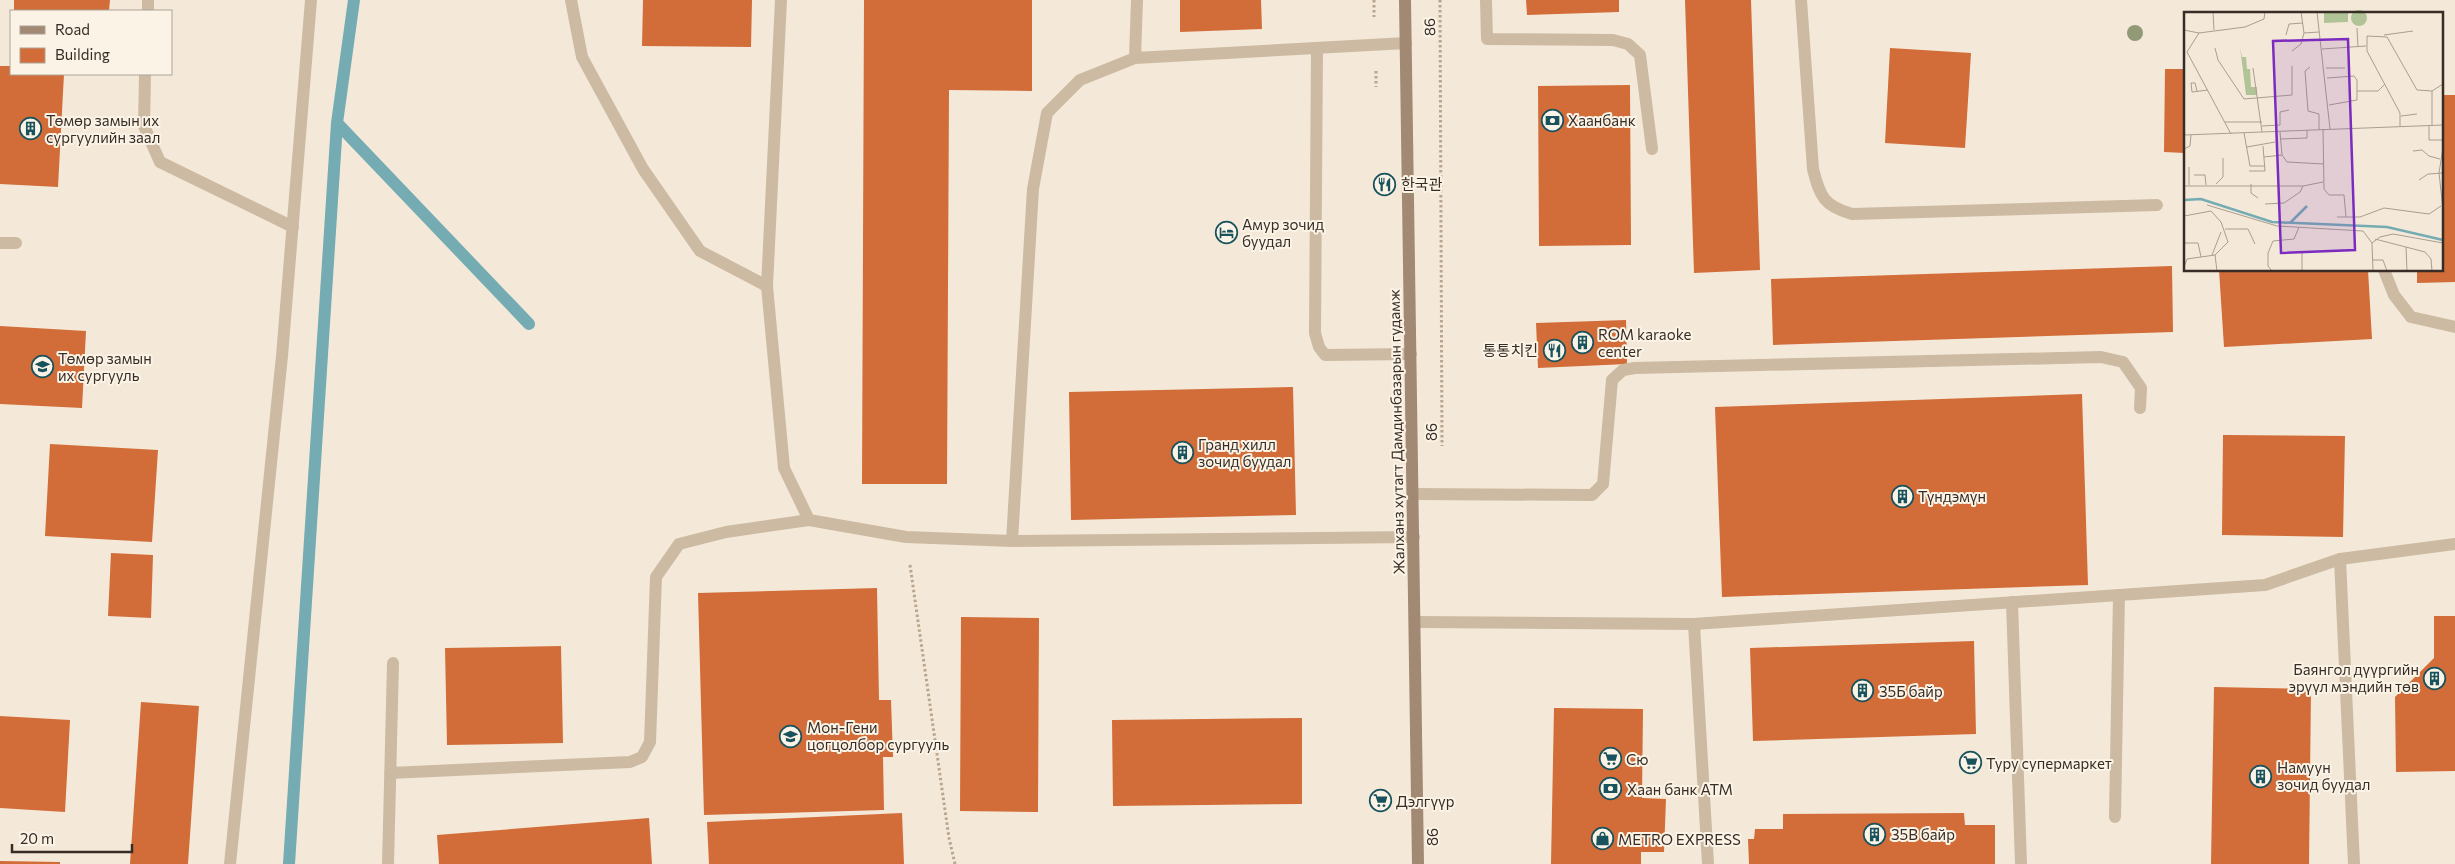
<svg xmlns="http://www.w3.org/2000/svg" width="2455" height="864" font-family="Commissioner,'Noto Sans KR',sans-serif">
<style>
.lines{fill:none;stroke-linecap:round;stroke-linejoin:round}
.stream{stroke:#75abb3;stroke-width:12}
.building{fill:#d26c38}
.path{stroke:#b9a48d;stroke-width:3;stroke-dasharray:2.5 2.5;stroke-linecap:butt}
.lane{stroke:#cdbaa3;stroke-width:12}
.street{stroke:#cdbaa3;stroke-width:12}
.secondary{stroke:#a18974;stroke-width:12}
.tree{fill:#929977}
.labels{text-anchor:middle;dominant-baseline:central;stroke-width:4;stroke-linejoin:round;paint-order:stroke}
.street-label{font-size:15px;fill:#372d26;stroke:#fbf3e5}
.poi-label{font-size:15px;fill:#372d26;stroke:#fbf3e5;text-anchor:start}
.inset-river{fill:none;stroke:#75abb3;stroke-width:2.5}
.inset-road{fill:none;stroke:#a89e91;stroke-width:1}
.view{fill:#7b2cbf;fill-opacity:0.15;stroke:#7b2cbf;stroke-width:2.5}
.inset-edge{fill:none;stroke:#372d26;stroke-width:2.5}
</style>
<rect width="100%" height="100%" fill="#f4e9d8"/>
<g class="lines">
<path class="stream" d="M337 123 529 324
M289 864 337 123 354 0"/>
</g>
<path class="building" d="M14 0H110L109 11H14Z
M643 0H752L751 47 642 46Z
M864 0H1032V91L949 90 947 484H862Z
M1180 0H1261L1262 29 1180 32Z
M1526 0H1619V12L1527 15Z
M1685 0H1751L1760 270 1694 273Z
M1890 48 1971 53 1965 148 1885 143Z
M0 66H11V74H64L58 187 0 184Z
M2165 69H2185V153L2164 152Z
M1630 85 1631 245 1539 246 1538 86Z
M2441 95H2455V282L2417 283V270H2441Z
M2172 266 2173 332 1773 345 1771 279Z
M2219 270H2368L2372 339 2224 347Z
M1626 320 1627 364 1538 368 1536 323Z
M0 326 86 331 82 408 0 404Z
M1293 387 1296 515 1071 520 1069 392Z
M2082 394 2088 585 1722 597 1715 407Z
M2223 435 2345 436 2343 537 2222 535Z
M50 444 158 450 152 542 45 536Z
M111 553 153 555 151 618 108 616Z
M877 588 879 700H891L893 757H883L884 810 704 815 698 593Z
M2434 616H2455V771L2396 772 2395 697 2434 658Z
M961 617 1039 618 1038 812 960 811Z
M1974 641 1976 734 1753 741 1750 648Z
M561 646 563 743 447 745 445 648Z
M2214 687 2311 689 2309 864H2211Z
M141 702 199 706 188 864H130Z
M1554 708 1643 709 1642 798 1666 799 1664 852H1641V864H1551Z
M0 716 70 720 65 812 0 808Z
M1302 718V804L1113 806 1112 720Z
M902 813 904 864H709L707 822Z
M1964 813 1965 825H1995V864H1749L1748 839H1754L1755 829H1783V814Z
M649 818 652 864H439L437 835Z
M0 861 60 862V864H0Z"/>
<g class="lines">
<path class="path" d="M1374 0V17
M1440 0 1442 446
M1376 71V87
M910 565 949 838 955 864"/>
<path class="lane" d="M571 0 582 57 643 169 700 251 767 286
M1486 0 1487 39 1613 40 1628 44 1640 55 1652 149
M1801 0 1813 169C1820 197 1824 206 1852 214L2157 205
M148 11V0
M1317 48 1315 333 1319 347 1325 355 1411 354
M1135 58 1137 0
M145 74 144 126 160 162 293 227
M0 243H16
M2384 270 2394 295 2411 317 2455 327
M1413 494 1592 495 1603 484 1612 380 1623 370 1635 368 2101 357 2123 362 2141 388 2140 408
M1012 541 1033 189 1047 113 1080 80 1135 58 1406 43
M2340 559 2354 864
M2012 602 2021 864
M1694 624 1708 864
M390 773 630 762 642 757 650 742 656 577 679 544 726 532 809 520
M2115 817 2119 595
M230 864 282 356 311 0
M388 864 393 663"/>
<path class="street" d="M781 0 767 286 784 468 809 520 906 537 1012 541 1414 537
M1416 622 1694 624 2265 585 2340 559 2455 544"/>
<path class="secondary" d="M1405 0 1418 864"/>
</g>
<circle class="tree" cx="2135" cy="33" r="8"/>
<defs>
<symbol id="bank-ring" viewBox="-11 -11 22 22"><circle r="9.5" fill="#fbf3e5" stroke="#18525d" stroke-width="1.5"/><path d="M-6-4H6V4H-6ZM0-2.3a2.3 2.3 0 1 0 0 4.6a2.3 2.3 0 1 0 0-4.6Z" fill="#18525d"/></symbol>
<symbol id="building-ring" viewBox="-11 -11 22 22"><circle r="9.5" fill="#fbf3e5" stroke="#18525d" stroke-width="1.5"/><path d="M-4-6H4V6H1V3H-1V6H-4ZM-2.5-4.3h1.7v1.8h-1.7ZM.8-4.3h1.7v1.8H.8ZM-2.5-1h1.7V.8h-1.7ZM.8-1h1.7V.8H.8Z" fill="#18525d"/></symbol>
<symbol id="restaurant-ring" viewBox="-11 -11 22 22"><circle r="9.5" fill="#fbf3e5" stroke="#18525d" stroke-width="1.5"/><path d="M-5-6h1v4h1v-4h1v4h1v-4h1v5L-1.5 .5V6h-2V.5L-5-1ZM5-6V6H3V1.5H1.5Q1.5-4 5-6Z" fill="#18525d"/></symbol>
<symbol id="hotel-ring" viewBox="-11 -11 22 22"><circle r="9.5" fill="#fbf3e5" stroke="#18525d" stroke-width="1.5"/><path d="M-6-4.5h1.5V1H6V5H4.5V3h-9V5H-6ZM-4 0a1.8 1.8 0 1 1 3.6 0ZM.5 0V-2.5h3Q6-2.5 6 0Z" fill="#18525d"/></symbol>
<symbol id="university-ring" viewBox="-11 -11 22 22"><circle r="9.5" fill="#fbf3e5" stroke="#18525d" stroke-width="1.5"/><path d="M0-5L7-2L0 1L-7-2ZM-4 1L0 2.5L4 1V4Q0 6-4 4Z" fill="#18525d"/></symbol>
<symbol id="school-ring" viewBox="-11 -11 22 22"><circle r="9.5" fill="#fbf3e5" stroke="#18525d" stroke-width="1.5"/><path d="M0-5L7-2L0 1L-7-2ZM-4 1L0 2.5L4 1V4Q0 6-4 4Z" fill="#18525d"/></symbol>
<symbol id="supermarket-ring" viewBox="-11 -11 22 22"><circle r="9.5" fill="#fbf3e5" stroke="#18525d" stroke-width="1.5"/><path d="M-6-5.5h2.5l.6 2H6L4.5 2H-2.5L-4.4-4H-6ZM-1.5 3.2a1.3 1.3 0 1 0 .1 0ZM3 3.2a1.3 1.3 0 1 0 .1 0Z" fill="#18525d"/></symbol>
<symbol id="shop-ring" viewBox="-11 -11 22 22"><circle r="9.5" fill="#fbf3e5" stroke="#18525d" stroke-width="1.5"/><path d="M-5-2.5h2.3a2.7 3.5 0 0 1 5.4 0H5L5.5 6h-11ZM-1.5-2.5h3a1.5 2.3 0 0 0-3 0Z" fill="#18525d"/></symbol>
</defs>
<g fill-rule="evenodd">
<use href="#bank-ring" x="1540" y="108" width="25" height="25"/>
<use href="#building-ring" x="18" y="116" width="25" height="25"/>
<use href="#restaurant-ring" x="1372" y="172" width="25" height="25"/>
<use href="#hotel-ring" x="1214" y="220" width="25" height="25"/>
<use href="#building-ring" x="1570" y="330" width="25" height="25"/>
<use href="#restaurant-ring" x="1542" y="338" width="25" height="25"/>
<use href="#university-ring" x="30" y="354" width="25" height="25"/>
<use href="#building-ring" x="1170" y="440" width="25" height="25"/>
<use href="#building-ring" x="1890" y="484" width="25" height="25"/>
<use href="#building-ring" x="2422" y="666" width="25" height="25"/>
<use href="#building-ring" x="1850" y="678" width="25" height="25"/>
<use href="#school-ring" x="778" y="724" width="25" height="25"/>
<use href="#supermarket-ring" x="1598" y="746" width="25" height="25"/>
<use href="#supermarket-ring" x="1958" y="750" width="25" height="25"/>
<use href="#building-ring" x="2248" y="764" width="25" height="25"/>
<use href="#bank-ring" x="1598" y="776" width="25" height="25"/>
<use href="#supermarket-ring" x="1368" y="788" width="25" height="25"/>
<use href="#building-ring" x="1862" y="822" width="25" height="25"/>
<use href="#shop-ring" x="1590" y="826" width="25" height="25"/>
</g>
<g class="labels">
<g class="street-label">
<text transform="translate(1429 27) rotate(-91)">86</text>
<text transform="translate(1396 432) rotate(-91)">Жалханз хутагт Дамдинбазарын гудамж</text>
<text transform="translate(1431 432) rotate(-90)">86</text>
<text transform="translate(1432 837) rotate(-90)">86</text>
</g>
<g class="poi-label">
<text x="46" y="120">Төмөр замын их<tspan x="46" dy="17">сургуулийн заал</tspan></text>
<text x="1568" y="120">Хаанбанк</text>
<text x="1401" y="184">한국관</text>
<text x="1242" y="224">Амур зочид<tspan x="1242" dy="17">буудал</tspan></text>
<text x="1598" y="334">ROM karaoke<tspan x="1598" dy="17">center</tspan></text>
<text x="1538" y="350" text-anchor="end">통통치킨</text>
<text x="58" y="358">Төмөр замын<tspan x="58" dy="17">их сургууль</tspan></text>
<text x="1198" y="444">Гранд хилл<tspan x="1198" dy="17">зочид буудал</tspan></text>
<text x="1918" y="496">Түндэмүн</text>
<text x="2419" y="669" text-anchor="end">Баянгол дүүргийн<tspan x="2419" dy="17">эрүүл мэндийн төв</tspan></text>
<text x="1879" y="691">35Б байр</text>
<text x="807" y="727">Мон-Гени<tspan x="807" dy="17">цогцолбор сургууль</tspan></text>
<text x="1626" y="759">Сю</text>
<text x="1986" y="763">Туру супермаркет</text>
<text x="2277" y="767">Намуун<tspan x="2277" dy="17">зочид буудал</tspan></text>
<text x="1627" y="789">Хаан банк ATM</text>
<text x="1396" y="801">Дэлгүүр</text>
<text x="1891" y="834">35В байр</text>
<text x="1618" y="839">METRO EXPRESS</text>
</g>
</g>
<g transform="translate(2184 12)">
<rect width="259" height="259" fill="#f4e9d8"/>
<path d="M167 6a8 8 0 1 1 16 0a8 8 0 1 1-16 0ZM140 0H164V10L140 11ZM56 35 58 45H62L63 57H66L67 75H73V83H62Z" fill="#b1c497"/>
<path class="inset-river" d="M0 188 17 187 88 210 203 215 259 228M106 211 123 194"/>
<path class="inset-road" d="M29 0 30 18M117 0 120 21 135 20M133 0 146 117M173 16 174 35M0 18 15 21M102 23 105 12 119 11M200 23 229 19M31 36 34 48 60 87 108 83V54M138 37 182 34M108 39 117 32 120 21M126 55 121 59 124 99 135 102V118M69 56 78 120M142 56H161M143 66 170 64 173 68V88L145 93M13 79 11 71H7L8 80 24 78M173 79H194L201 72M248 79V113M217 104 233 102M41 110H78M245 113V128H258M78 114 96 113V100L105 98M216 114V101L183 39V24L203 25 233 78 248 79 259 72M139 117 140 177 145 183H160L162 205M96 120 98 143 103 150 140 152M60 121 66 154H81M47 122 3 40 15 21 61 15 80 7 81 0M0 123 259 113M97 127 123 126V118M63 135 91 130M259 136 255 161 259 197M0 137 6 134 7 123M229 139 238 138 245 144 256 147M80 145 98 143M5 155V173M65 159H81L79 134M10 163H21L22 173M235 168 244 162 259 161M32 172 39 165V146M67 172V181L74 186M0 174H119L139 170M81 192 100 191 116 180 119 174M23 193 93 214 179 219 188 231M0 204 27 199 37 210 44 230 31 243 33 259M153 205H176L200 196 245 202 257 194M41 217H64L71 232M191 227 241 240 247 247 248 259M0 231H14L17 245M222 235 223 259M118 239V259M28 243 37 220M188 248H199L203 259M0 255 3 247 31 243M88 259 84 254V241L89 229 110 227 115 215M189 259 188 231 196 225 209 222 259 231"/>
<path class="view" d="M164 27 171 238 97 241 89 29Z"/>
<rect width="259" height="259" class="inset-edge"/>
</g>
<rect x="10" y="10" width="162" height="65" fill="#fbf3e5" stroke="#ada499"/>
<rect x="20" y="26" width="25" height="8" fill="#a18974" stroke="#ada499"/>
<text x="55" y="35" font-size="15" fill="#372d26">Road</text>
<rect x="20" y="48" width="25" height="15" fill="#d26c38" stroke="#ada499"/>
<text x="55" y="60" font-size="15" fill="#372d26">Building</text>
<path d="M12 844v8h120v-8" fill="none" stroke="#372d26" stroke-width="2.5"/>
<text x="20" y="844" font-size="15" fill="#372d26" stroke="#fbf3e5" stroke-width="4" paint-order="stroke">20 m</text>
</svg>
